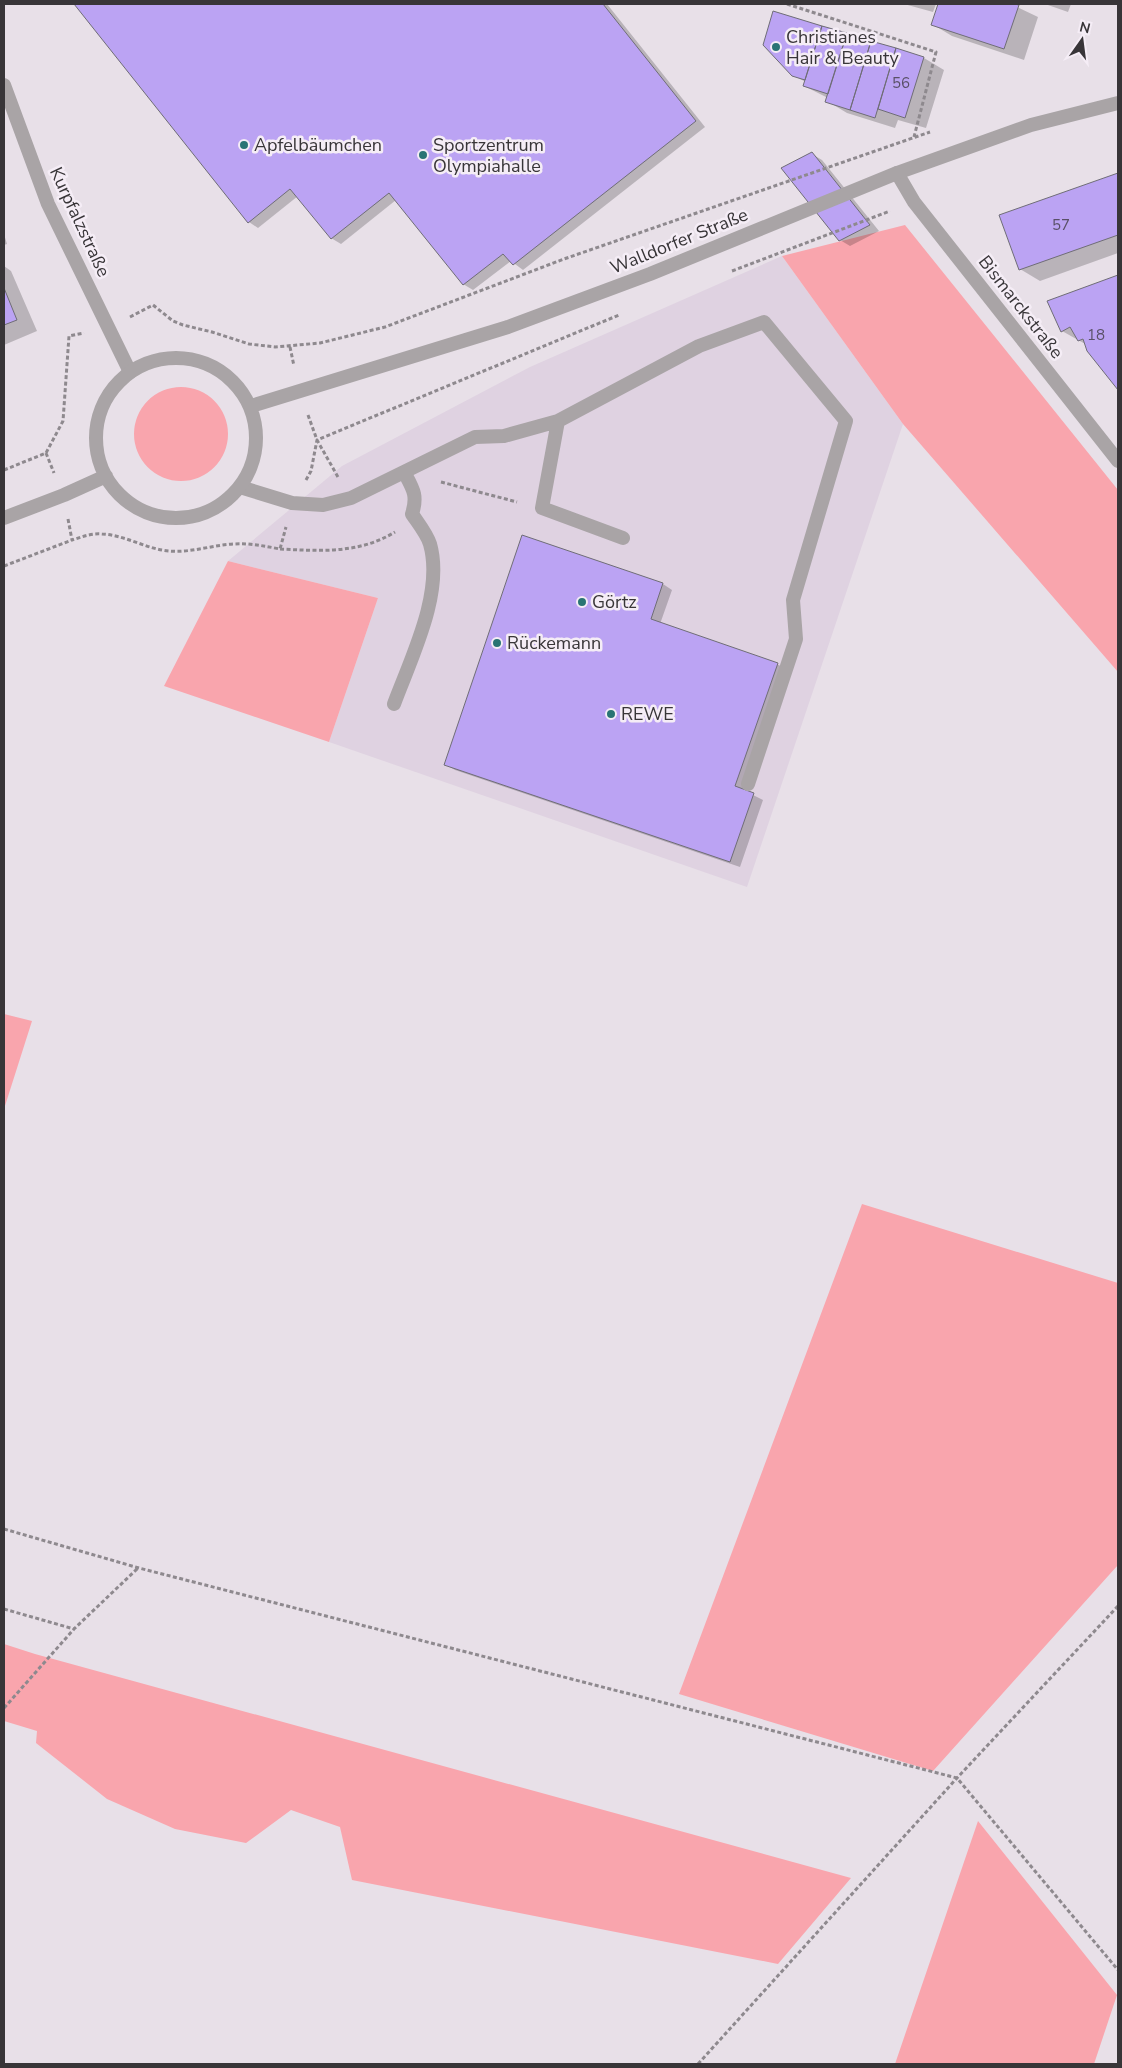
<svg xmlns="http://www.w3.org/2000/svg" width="1122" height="2068" font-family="'Nunito Sans',sans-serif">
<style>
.built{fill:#dfd2e1}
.green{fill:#f9a5ad}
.shadow{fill:#0003}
.building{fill:#bba3f3;stroke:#6f6d76}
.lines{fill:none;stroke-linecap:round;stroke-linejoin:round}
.path{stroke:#8e898e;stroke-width:3;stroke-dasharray:4 2.5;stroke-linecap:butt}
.service{stroke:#a9a4a6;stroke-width:14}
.minor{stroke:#a9a4a6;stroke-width:14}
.tertiary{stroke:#a9a4a6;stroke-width:14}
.poi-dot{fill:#297474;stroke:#f5edf6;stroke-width:2}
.labels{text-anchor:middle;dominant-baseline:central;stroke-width:5;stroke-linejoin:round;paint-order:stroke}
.number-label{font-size:15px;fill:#595067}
.poi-label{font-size:18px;fill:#383538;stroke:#f5edf6;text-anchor:start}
.street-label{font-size:18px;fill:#383538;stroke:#f5edf6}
</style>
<rect width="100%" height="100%" fill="#e8e0e8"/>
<path class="built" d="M782 256 903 424 747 887 329 742 378 598 228 561 342 466 530 367Z"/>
<path class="green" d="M905 225 1118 490V672L903 424 782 256Z
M134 434a47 47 0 1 1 94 0a47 47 0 1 1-94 0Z
M228 561 378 598 329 742 164 686Z
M4 1014 32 1021 4 1109Z
M862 1204 1118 1283V1565L933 1771 679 1694Z
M4 1644 35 1654 851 1878 778 1964 352 1880 340 1827 291 1810 246 1843 175 1829 107 1799 36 1743 37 1731 4 1721Z
M978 1821 1117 1995 1094 2064H895Z"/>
<path class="shadow" d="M75 4H607L705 127 523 270 511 261 473 290 463 284 396 200 341 244 331 238 298 196 258 228 249 222Z
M904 4H936L933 12Z
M939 4H1011L1038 17 1024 60 952 36 932 24Z
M1045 4 1053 5 1071 4 1068 12Z
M774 12 924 58 944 70 926 128 898 120 895 128 847 113 827 101 828 98 804 86 806 82 792 75Z
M812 154 822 160 879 231 850 246 840 240Z
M1118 174V253L1040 281 1020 269 1001 216Z
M4 234 7 244 4 245Z
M4 266 11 271 37 331 4 345Z
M1118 276V388L1088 350 1087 345 1062 331 1049 302Z
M523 536 663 584 672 590 660 624 777 664 787 670 745 791 763 800 740 867 455 770 445 764Z"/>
<path class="building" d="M74 4H603L696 121 513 265 503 254 463 285 389 193 331 239 290 189 248 223Z
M938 4H1015L1019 5 1004 49 931 25Z
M773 11 822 26 805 80 792 76 763 45Z
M822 26 847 33 828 94 803 86Z
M847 33 871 41 850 110 825 102Z
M871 41 896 48 875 118 850 110Z
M896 48 924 57 905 118 878 109Z
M812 152 870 225 839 241 781 168Z
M1118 173V235L1019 270 999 215Z
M1118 275V390L1087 351 1083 339 1078 341 1070 327 1061 332 1047 301Z
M4 288 17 320 4 325Z
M522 535 663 583 651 619 778 663 735 786 754 793 730 862 444 765Z"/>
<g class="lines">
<path class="path" d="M787 4 936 52 914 137
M732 271 890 211
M130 317 153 305 173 321 183 325 212 332 249 344 275 347 320 343 385 327 564 259 930 132
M290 347 294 366
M308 415 317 440 338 477
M46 453 54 473
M4 470 46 453 63 421 69 336 84 333
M306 480 311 471 317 440 619 315
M441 482 517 502
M68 519 72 540C82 537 91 533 102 534 125 535 146 549 169 551 191 553 212 545 234 544 250 543 264 546 280 549L286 527
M280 549C320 551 359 554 395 532
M4 566 72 540
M4 1529 139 1568 957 1778 1118 1970
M4 1609 74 1629 138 1568
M4 1708 74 1629
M698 2064 957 1778 1118 1606"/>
<path class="service" d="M558 421 699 346 764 322 846 421 793 600 796 639 748 784
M240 487 292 503 323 505 351 498 475 437 504 436 558 421 542 508 623 538
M394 704C411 658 444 593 430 544 427 534 418 523 412 514 418 495 413 489 404 472"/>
<path class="minor" d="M4 85 48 204 130 372
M897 173 914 202 1118 461"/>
<path class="tertiary" d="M96 438a80 80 0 1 1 160 0a80 80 0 1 1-160 0Z
M251 406 508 327 650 274 897 173 1031 125 1118 103
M4 518 64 495 106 476"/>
</g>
<g class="poi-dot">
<circle cx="776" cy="47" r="5"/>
<circle cx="244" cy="145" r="5"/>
<circle cx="423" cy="155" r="5"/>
<circle cx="582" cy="602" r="5"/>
<circle cx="497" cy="643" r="5"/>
<circle cx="611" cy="714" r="5"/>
</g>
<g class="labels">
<g class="number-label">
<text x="901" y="83">56</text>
<text x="1061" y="225">57</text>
<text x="1096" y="335">18</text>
</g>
<g class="poi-label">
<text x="786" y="37">Christianes<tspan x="786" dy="21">Hair &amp; Beauty</tspan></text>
<text x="254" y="145">Apfelbäumchen</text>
<text x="433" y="145">Sportzentrum<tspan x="433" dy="21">Olympiahalle</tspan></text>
<text x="592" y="602">Görtz</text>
<text x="507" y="643">Rückemann</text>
<text x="621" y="714">REWE</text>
</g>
<g class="street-label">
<text transform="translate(80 222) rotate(65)">Kurpfalzstraße</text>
<text transform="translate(679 241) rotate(-22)">Walldorfer Straße</text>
<text transform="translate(1021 307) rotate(52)">Bismarckstraße</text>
</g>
</g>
<rect width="1122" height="2068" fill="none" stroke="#383538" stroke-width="10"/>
<g transform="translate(1082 40) rotate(14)" stroke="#f5edf6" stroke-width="4" paint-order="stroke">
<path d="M0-4L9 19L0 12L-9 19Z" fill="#383538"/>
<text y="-8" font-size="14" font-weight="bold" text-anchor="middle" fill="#383538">N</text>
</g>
</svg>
